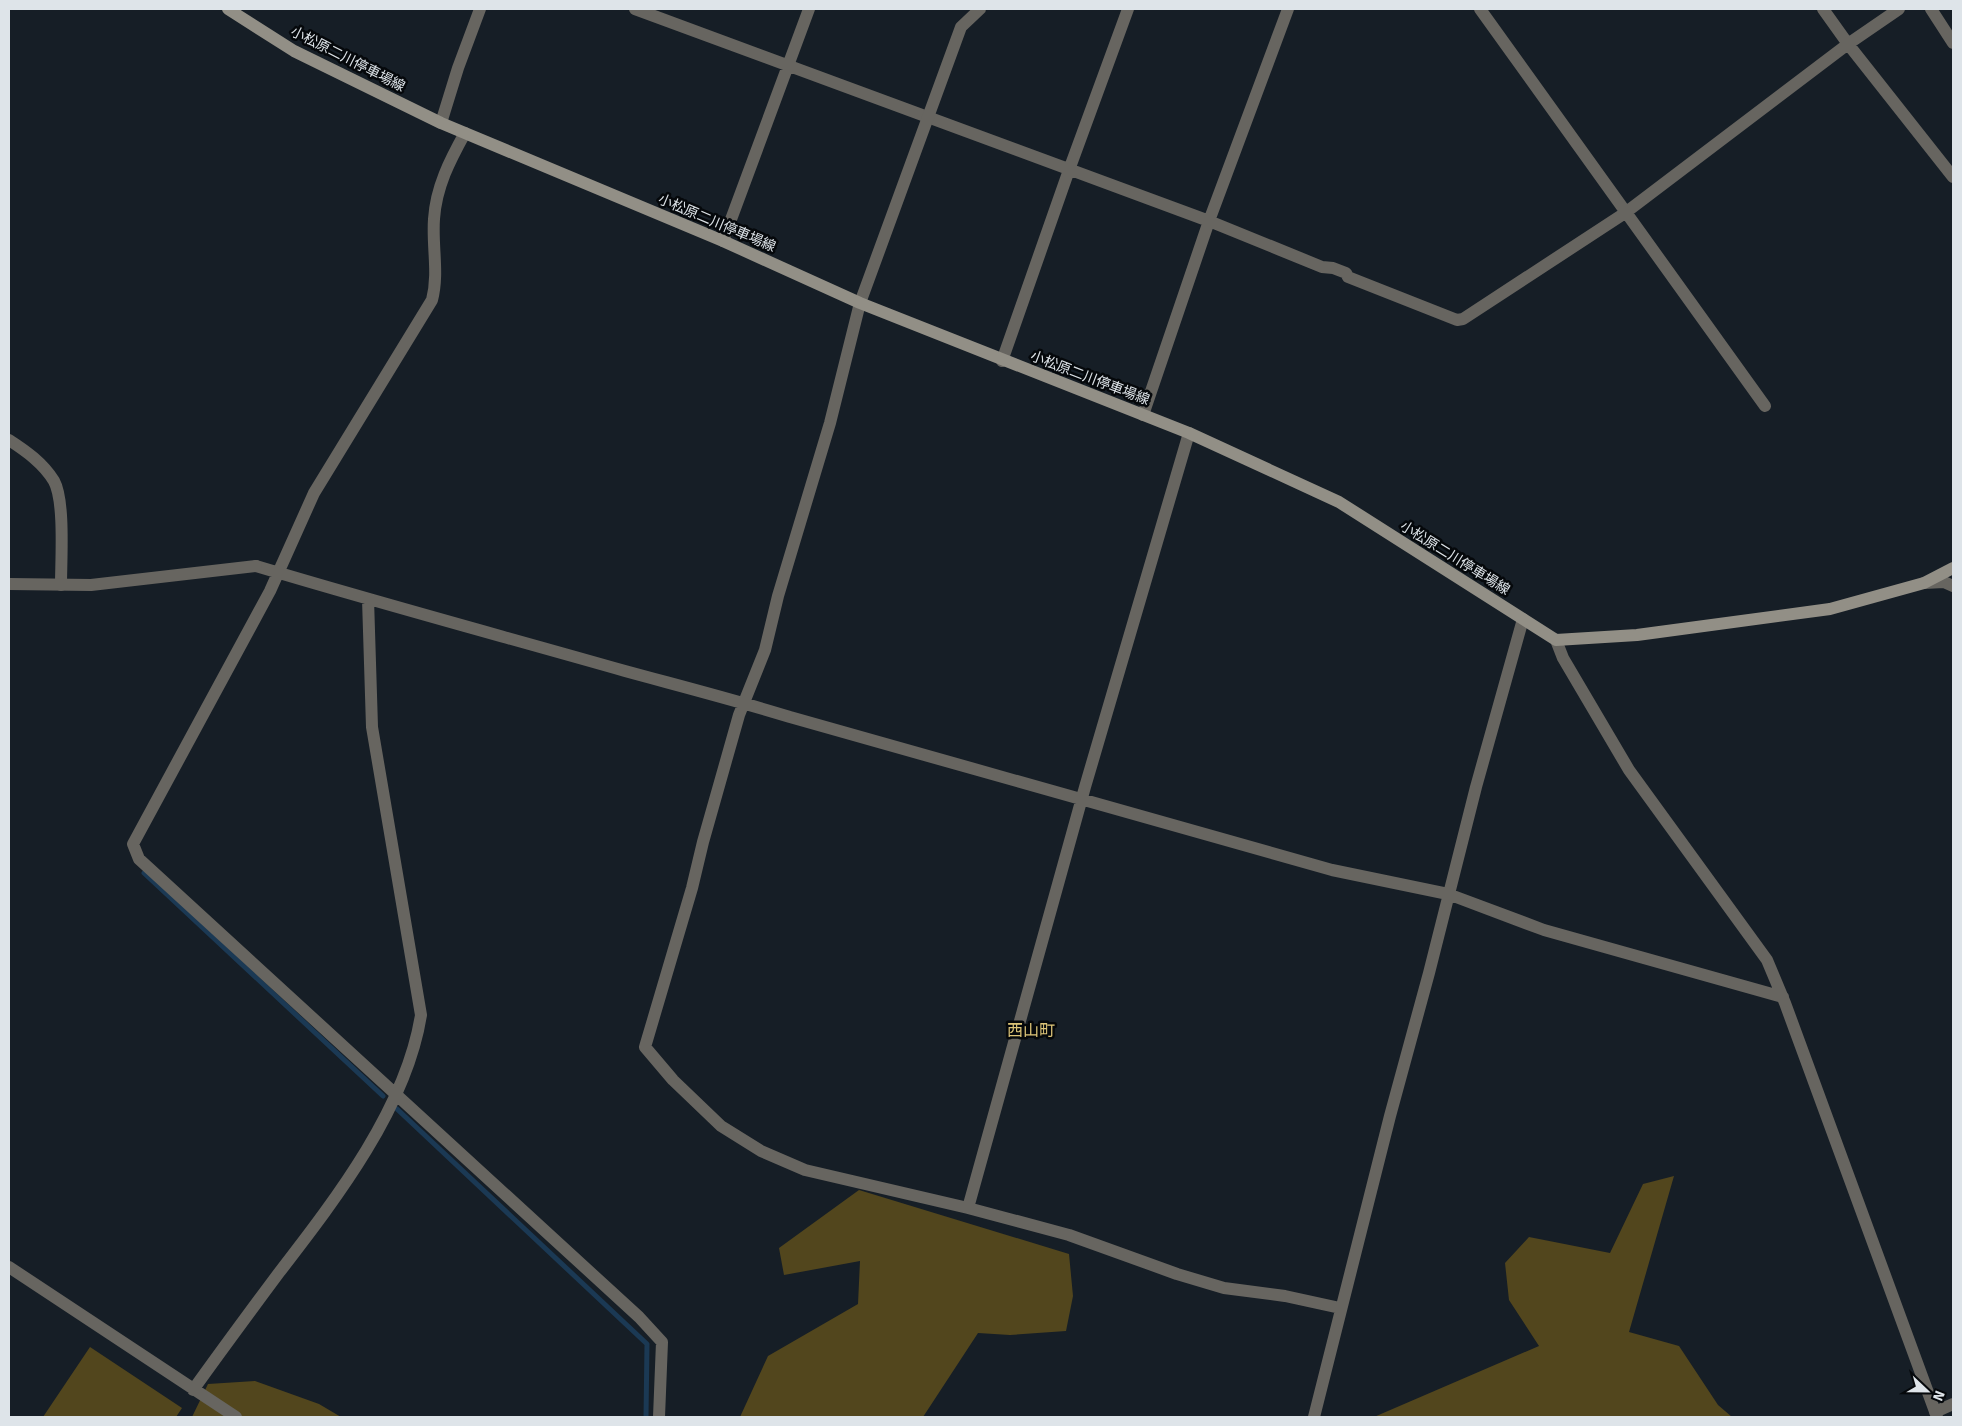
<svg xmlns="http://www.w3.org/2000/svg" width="1962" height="1426" font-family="Signika,'Noto Sans JP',sans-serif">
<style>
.forest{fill:#52461d}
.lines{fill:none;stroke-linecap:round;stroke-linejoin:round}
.stream{stroke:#1b3954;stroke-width:5}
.minor{stroke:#676560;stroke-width:12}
.tertiary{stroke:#676560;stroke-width:12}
.secondary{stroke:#928f86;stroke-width:12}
.labels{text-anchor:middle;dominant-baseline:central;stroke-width:5;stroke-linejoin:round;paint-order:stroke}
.street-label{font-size:14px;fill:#dee4e9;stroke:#05080b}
.quarter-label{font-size:16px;fill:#dcc478;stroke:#05080b}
</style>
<rect width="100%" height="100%" fill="#161e26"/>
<path class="forest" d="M1674 1176 1629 1332 1679 1346 1718 1405 1732 1417H1374L1539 1346 1509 1300 1505 1263 1529 1237 1610 1253 1643 1184Z
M859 1190 1069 1254 1073 1296 1066 1331 1010 1335 978 1333 923 1417H740L768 1356 858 1304 860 1261 784 1275 779 1248Z
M90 1347 182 1408 176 1417H43Z
M255 1381 319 1404 341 1417H192L208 1384Z"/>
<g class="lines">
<path class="stream" d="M144 873 383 1096
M397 1109 647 1344 646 1417"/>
<path class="minor" d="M635 9 1209 221 1322 267 1333 268 1346 273 1348 277 1457 320 1463 319 1625 213 1848 44 1899 9
M1480 9 1765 406
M1823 9 1848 44 1953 177
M1931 9 1953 43
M441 123 458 68 480 9
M465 133C450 160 436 187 434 219 432 247 439 273 432 300L314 493 270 591 133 844 139 859 639 1317 662 1342 659 1417
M723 241 809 9
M860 303 830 423 778 596 765 650 739 715 703 842 692 888 645 1047 673 1080 721 1126 761 1151 805 1170 968 1208 1069 1235 1177 1274 1224 1288 1285 1296 1340 1308
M1002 361 1069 170 1128 9
M1143 415 1209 221 1288 9
M9 440C26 451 43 463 54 481 65 501 61 560 61 585
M256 566C379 603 502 636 625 671 680 686 735 700 790 717L1332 870 1448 894 1544 930 1783 997
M1924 583 1944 582 1953 586
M1556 640 1563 658 1629 770 1767 960 1785 1003 1937 1417
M968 1208 1085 787 1189 433
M9 1267 236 1417
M193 1390C221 1351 249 1313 278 1274 335 1200 406 1109 421 1015L372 727 368 599
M1935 1412 1953 1404
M1314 1417 1390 1116 1429 973 1476 787 1523 619"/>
<path class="tertiary" d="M860 303 961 27 980 9
M9 584 91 585 256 566"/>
<path class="secondary" d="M228 9 294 51 441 123 723 241 860 303 1189 433 1339 502 1556 640 1637 635 1830 609 1924 583 1953 568"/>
</g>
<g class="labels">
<g class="street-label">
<text transform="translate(348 59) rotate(27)">小松原二川停車場線</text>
<text transform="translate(717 223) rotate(23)">小松原二川停車場線</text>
<text transform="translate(1090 378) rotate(21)">小松原二川停車場線</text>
<text transform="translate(1455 558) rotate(32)">小松原二川停車場線</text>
</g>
<g class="quarter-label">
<text x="1031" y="1031">西山町</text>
</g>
</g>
<rect width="1962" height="1426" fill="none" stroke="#dee4e9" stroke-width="20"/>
<g transform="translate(1927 1391) rotate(112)" stroke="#05080b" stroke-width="4" paint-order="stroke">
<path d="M0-4L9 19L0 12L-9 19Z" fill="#dee4e9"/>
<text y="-8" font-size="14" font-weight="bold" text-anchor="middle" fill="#dee4e9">N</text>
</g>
</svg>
